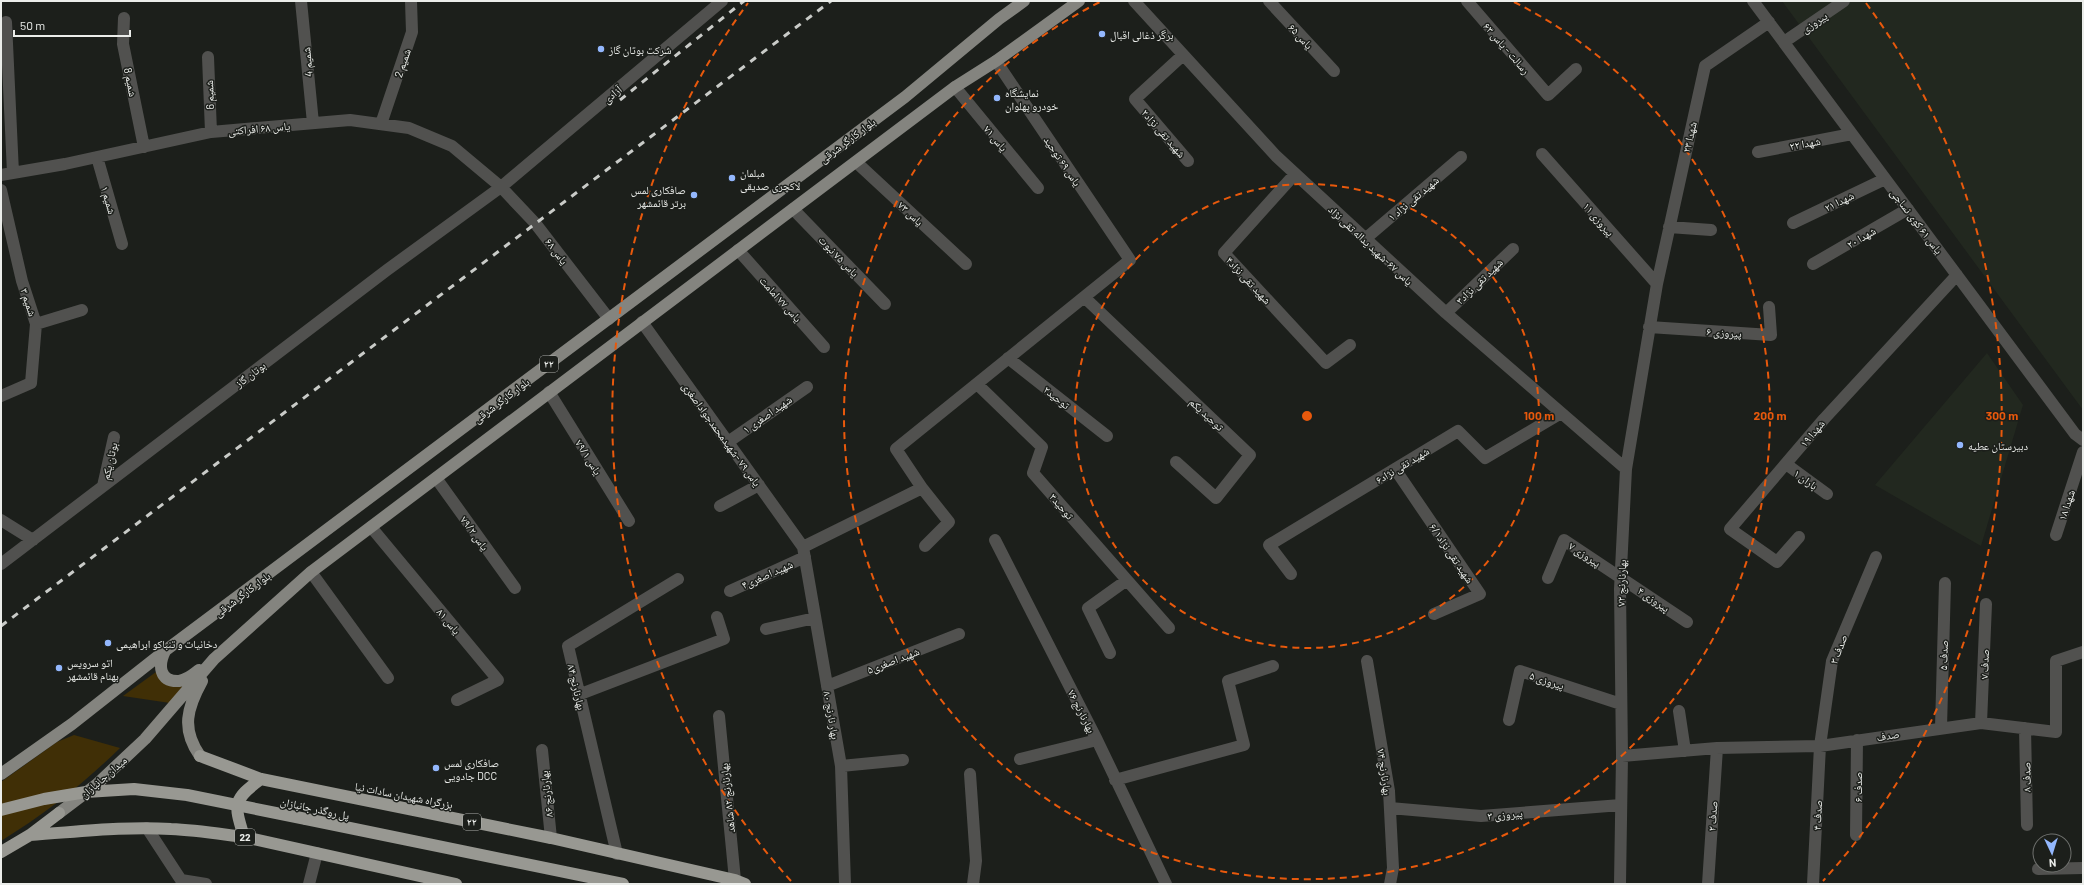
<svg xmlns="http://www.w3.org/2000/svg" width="2084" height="885" font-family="Barlow,'Noto Naskh Arabic',sans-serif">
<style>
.built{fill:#22281f}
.green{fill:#402f06}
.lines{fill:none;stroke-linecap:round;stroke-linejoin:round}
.minor{stroke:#51514f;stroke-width:12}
.major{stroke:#84847f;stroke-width:12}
.highway{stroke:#989892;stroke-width:12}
.rail{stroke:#c9cbc8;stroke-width:3;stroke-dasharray:7 7;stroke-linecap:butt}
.highway-bridge{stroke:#989892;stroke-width:12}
.ring{fill:none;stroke:#e8590c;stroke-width:2;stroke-dasharray:7 5}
.poi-dot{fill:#93b7fd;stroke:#1c1f1b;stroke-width:1.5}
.labels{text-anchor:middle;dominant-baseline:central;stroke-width:3;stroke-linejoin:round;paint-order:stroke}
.shield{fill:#1c1f1b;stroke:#adafac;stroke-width:1}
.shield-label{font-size:10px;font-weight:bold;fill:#ebedea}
.street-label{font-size:11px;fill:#ebedea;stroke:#1c1f1b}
.poi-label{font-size:11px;fill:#ebedea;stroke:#1c1f1b;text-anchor:start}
.centre{fill:#e8590c;stroke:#1c1f1b;stroke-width:2}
.ring-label{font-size:12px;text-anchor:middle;font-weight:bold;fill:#e8590c;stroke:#1c1f1b;stroke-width:3;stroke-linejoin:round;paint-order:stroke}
</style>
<rect width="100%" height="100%" fill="#1c1f1b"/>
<path class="built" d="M1782 1H2083V410Z
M1987 353 2023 405 1981 546 1875 485Z"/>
<path class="green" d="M156 672 163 682 191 679 170 703 123 696Z
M74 735 120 748C82 785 46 813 1 841V782L57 742Z"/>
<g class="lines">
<path class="minor" d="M301 1 313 123
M1134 1 1276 156 1446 313 1626 469
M1269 1 1334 71
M1467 1 1548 95 1576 69
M1753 1 2075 434 2083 440
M124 18 123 44 144 147
M6 22 13 173
M1784 42 1844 1
M1183 55 1135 99 1188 161
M208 57 211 132
M955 87 1038 188
M381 124 412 32 411 1
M1758 152 1852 134
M1542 154 1657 284
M97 157 122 244
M856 162 966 264
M1295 174 1224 253 1326 363 1350 345
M1 175 65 164 211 132 350 120 409 128 452 146 501 187 535 223 609 319
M1 190 22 281 36 324 31 383 1 396
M793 209 885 304
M1793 223 1885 179
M1669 227 1711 230
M1365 239 1461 157
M738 250 824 347
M1813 264 1908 209
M1084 297 1250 455 1216 498 1176 462
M1446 313 1513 249
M642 322 803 547 841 766 845 884
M36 324 82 310
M1649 327 1771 335 1769 307
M1008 358 1107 436
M977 384 1042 447 1033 473 1169 628
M549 392 629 521
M728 442 807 387
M1786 464 1827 494
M1395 469 1480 594 1434 614
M436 478 515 588
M103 486 114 437
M922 488 949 522 925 546
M720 506 759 485
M1 520 33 540
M371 527 498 680 457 700
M2056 535 2083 452
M1799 537 1777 562 1730 529 1824 419 1957 275
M995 540 1097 740 1166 884
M803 547 922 488 896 449 1130 260 996 61
M1 564 387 270 501 187 722 1
M311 572 388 678
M1291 574 1269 545 1458 431 1485 458 1561 413
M1548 578 1564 540 1687 622
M730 591 805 557
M766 629 815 618
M1110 653 1088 608 1127 580
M1367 661 1389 791 1393 868 1390 884
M827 686 959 634
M578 695 724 639 717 617
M1679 711 1685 751
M719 716 735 880
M1509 720 1520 671 1621 704
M1981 723 1986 604
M1941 727 1945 583
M2025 728 2027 825
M542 750 551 838
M1622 756 1717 748 1820 746 1981 723 2056 732V661L2083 652
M1020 759 1097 740
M841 766 903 760
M970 774 976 861 973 884
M1115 780 1244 745 1228 681 1273 666
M1390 808 1481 816 1621 805
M147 828 181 880 206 884
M1856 835 1857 740
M617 854 568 646 678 579
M2038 869 2083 868
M309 884 317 853
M1620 884 1622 756 1620 589 1626 469 1657 284 1705 66 1769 22
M1708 884 1717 748
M1813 884 1820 746 1832 661 1876 557"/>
<path class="major" d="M165 651C158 665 159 682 179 681 187 680 194 674 199 670
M200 756C181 729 187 708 202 681
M1 774 72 724 166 650 905 97 999 19 1024 1
M59 813 96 785 145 739 214 659 311 572 955 87 996 61 1079 1"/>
<path class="highway" d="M200 756 261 779 551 838 735 880 745 884
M306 819 623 884
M30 835C77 832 124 826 171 829 196 830 220 834 244 837L456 884
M244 837C234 804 232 800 261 779
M1 852 30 835 59 813"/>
<path class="rail" d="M620 100 744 1
M1 626 831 1"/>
<path class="highway-bridge" d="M1 810 44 799 86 792 134 789 187 795 306 819"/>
</g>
<g class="ring">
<circle cx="1307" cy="416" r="232"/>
<path d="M1514 2A463 463 0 1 1 1100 2"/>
<path d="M791 881A695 695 0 0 1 748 3M1866 3A695 695 0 0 1 1823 881"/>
</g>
<g class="poi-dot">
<circle cx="1102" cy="34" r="4"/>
<circle cx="601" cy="49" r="4"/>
<circle cx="997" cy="98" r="4"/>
<circle cx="732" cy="178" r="4"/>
<circle cx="694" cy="195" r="4"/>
<circle cx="1960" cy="445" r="4"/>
<circle cx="108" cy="643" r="4"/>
<circle cx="59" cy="668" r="4"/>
<circle cx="436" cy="768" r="4"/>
</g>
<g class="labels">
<g class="shield">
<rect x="540" y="356" width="18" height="16" rx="3"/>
<rect x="463" y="814" width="18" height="16" rx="3"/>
<rect x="235" y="829" width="20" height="16" rx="3"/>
</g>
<g class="shield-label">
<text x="549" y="364">۲۲</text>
<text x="472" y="822">۲۲</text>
<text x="245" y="837">22</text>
</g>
<g class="street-label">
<text transform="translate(1814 22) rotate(-34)">پیروزی</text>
<text transform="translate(1301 36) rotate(47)">یاس ۶۵</text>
<text transform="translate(1507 48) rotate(49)">رسالت - یاس ۶۳</text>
<text transform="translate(307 62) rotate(-95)">شمیم 4</text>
<text transform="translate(402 63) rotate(-71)">شمیم 2</text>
<text transform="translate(131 82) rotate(79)">شمیم 8</text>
<text transform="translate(612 94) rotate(-40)">آزادی</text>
<text transform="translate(209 95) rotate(-92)">شمیم 6</text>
<text transform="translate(259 128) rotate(-5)">یاس ۶۸ افراکتی</text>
<text transform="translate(1164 133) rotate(49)">شهید تقی نژاد۲</text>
<text transform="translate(1689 137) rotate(-77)">شهدا ۲۳</text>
<text transform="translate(996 138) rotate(50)">یاس ۷۱</text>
<text transform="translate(847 140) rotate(-37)">بلوار کارگر شرقی</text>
<text transform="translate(1805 143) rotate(-10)">شهدا ۲۲</text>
<text transform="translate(1063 161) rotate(56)">یاس ۶۹ توحید</text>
<text transform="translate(1413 198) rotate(-40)">شهید تقی نژاد ۱</text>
<text transform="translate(109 200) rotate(74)">شمیم ۱</text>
<text transform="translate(1839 201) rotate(-26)">شهدا ۲۱</text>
<text transform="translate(911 213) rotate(43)">یاس ۷۳</text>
<text transform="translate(1599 219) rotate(49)">پیروزی ۱۱</text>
<text transform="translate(1917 221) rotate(53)">یاس ۶۱ کوی نساجی</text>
<text transform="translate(1861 237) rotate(-30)">شهدا ۲۰</text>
<text transform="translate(1371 245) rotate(43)">یاس ۶۷-شهید یداله تقی نژاد</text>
<text transform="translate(557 251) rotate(53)">یاس ۶۸</text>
<text transform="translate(839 256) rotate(46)">یاس ۷۵ نبوت</text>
<text transform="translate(1249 280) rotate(47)">شهید تقی نژاد۴</text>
<text transform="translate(1479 281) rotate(-44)">شهید تقی نژاد۳</text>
<text transform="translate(781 299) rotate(48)">یاس ۷۷ امامت</text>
<text transform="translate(29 302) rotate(72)">شمیم ۳</text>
<text transform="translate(1724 332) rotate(4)">پیروزی ۶</text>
<text transform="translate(250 374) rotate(-37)">بوتان گاز</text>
<text transform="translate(1057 397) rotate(38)">توحید۲</text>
<text transform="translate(501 400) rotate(-37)">بلوار کارگر شرقی</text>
<text transform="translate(767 414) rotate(-35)">شهید اصغری ۱</text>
<text transform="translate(1207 414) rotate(43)">توحید یکم</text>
<text transform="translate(1812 433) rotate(-50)">شهدا ۱۹</text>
<text transform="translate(722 434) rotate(54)">یاس ۷۹ -شهیدمحمدجواداصغری</text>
<text transform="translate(589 457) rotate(58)">یاس ۷۹/۱</text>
<text transform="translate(109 461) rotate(-77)">بوتان یکم</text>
<text transform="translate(1402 465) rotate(-31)">شهید تقی نژاد۶</text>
<text transform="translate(1806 479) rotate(36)">باران ۱</text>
<text transform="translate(2066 505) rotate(-72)">شهدا ۱۸</text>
<text transform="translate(1062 506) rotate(49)">توحید۳</text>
<text transform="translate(475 533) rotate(54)">یاس ۷۹/۲</text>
<text transform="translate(1452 553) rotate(56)">شهید تقی نژاد۶/۱</text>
<text transform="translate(1585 554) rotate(33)">پیروزی ۷</text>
<text transform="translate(767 574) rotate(-24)">شهید اصغری۴</text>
<text transform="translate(1621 583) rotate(-88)">بهارنارنج ۷۲</text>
<text transform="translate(242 594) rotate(-37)">بلوار کارگر شرقی</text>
<text transform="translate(1654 599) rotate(34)">پیروزی ۴</text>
<text transform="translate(449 621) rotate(50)">یاس ۸۱</text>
<text transform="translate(1838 649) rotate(-69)">صدف ۳</text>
<text transform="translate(1943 655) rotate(-88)">صدف ۵</text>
<text transform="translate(893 660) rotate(-21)">شهید اصغری۵</text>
<text transform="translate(1984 664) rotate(-88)">صدف ۷</text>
<text transform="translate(1547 680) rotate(18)">پیروزی ۵</text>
<text transform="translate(577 687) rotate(77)">بهارنارنج ۸۴</text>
<text transform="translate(1082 711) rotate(63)">بهارنارنج ۷۶</text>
<text transform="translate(832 715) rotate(80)">بهار نارنج ۸۰</text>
<text transform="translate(1888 735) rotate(-9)">صدف</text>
<text transform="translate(1385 772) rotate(82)">بهارنارنج ۷۴</text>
<text transform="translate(103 777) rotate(-41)">میدان جانبازان</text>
<text transform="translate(2026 777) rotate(-91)">صدف ۸</text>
<text transform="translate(1857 787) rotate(-90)">صدف ۶</text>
<text transform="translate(546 794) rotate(-96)">بهارنارنج ۸۶</text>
<text transform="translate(404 795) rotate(11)">بزرگراه شهیدان سادات نیا</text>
<text transform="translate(727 798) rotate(-96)">بهارنارنج ۸۲ شاهد</text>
<text transform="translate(315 808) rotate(12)">پل روگذر جانبازان</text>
<text transform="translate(1505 814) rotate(-5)">پیروزی ۳</text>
<text transform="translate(1817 815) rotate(-87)">صدف ۴</text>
<text transform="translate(1712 816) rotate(-86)">صدف ۲</text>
</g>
<g class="poi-label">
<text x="1110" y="34">برگر ذغالی اقبال</text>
<text x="609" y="49">شرکت بوتان گاز</text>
<text x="1005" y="92">نمایشگاه<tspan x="1005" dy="13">خودرو پهلوان</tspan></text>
<text x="740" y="172">مبلمان<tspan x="740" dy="13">لاکچری صدیقی</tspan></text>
<text x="686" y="189" text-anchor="end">صافکاری لمس<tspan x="686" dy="13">برتر قائمشهر</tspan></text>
<text x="1968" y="445">دبیرستان عطیه</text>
<text x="116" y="643">دخانیات و تنباکو ابراهیمی</text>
<text x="67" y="662">اتو سرویس<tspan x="67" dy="13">بهنام قائمشهر</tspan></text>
<text x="444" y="762">صافکاری لمس<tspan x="444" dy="13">جادویی DCC</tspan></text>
</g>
</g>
<circle cx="1307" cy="416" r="6" class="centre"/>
<g class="ring-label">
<text x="1539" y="420">100 m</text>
<text x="1770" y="420">200 m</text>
<text x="2002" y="420">300 m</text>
</g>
<rect width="2084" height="885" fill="none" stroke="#ebedea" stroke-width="4"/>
<g transform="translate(2052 853) rotate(176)"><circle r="19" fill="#1c1f1b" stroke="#6f716e"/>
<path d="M0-3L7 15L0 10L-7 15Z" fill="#93b7fd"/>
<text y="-6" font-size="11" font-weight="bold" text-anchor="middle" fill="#ebedea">N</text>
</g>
<path d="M14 30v6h116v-6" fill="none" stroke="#ebedea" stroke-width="2"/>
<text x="20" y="30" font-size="12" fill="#ebedea" stroke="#1c1f1b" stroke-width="3" paint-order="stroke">50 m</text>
</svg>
